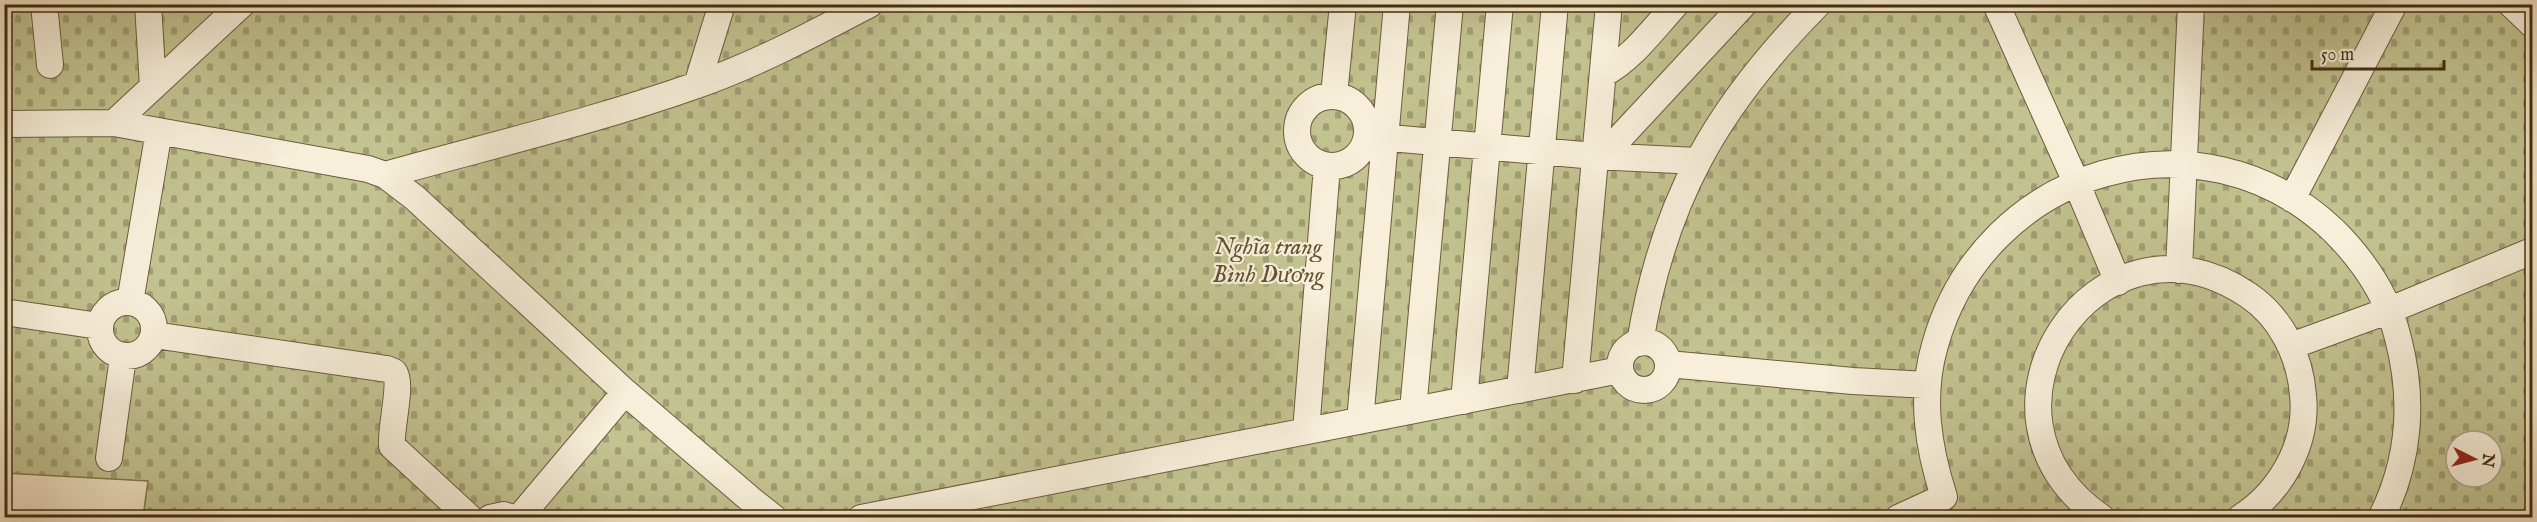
<svg xmlns="http://www.w3.org/2000/svg" width="2537" height="522" font-family="'IM FELL English',serif">
<style>
.cemetery{fill:url(#cemetery-stones);stroke:#837850;stroke-width:1.5;fill-rule:evenodd}
.lines{fill:none;stroke-linecap:round;stroke-linejoin:round}
.minor-casing{stroke:#705a3e;stroke-width:28}
.minor{stroke:#f7efda;stroke-width:26}
.labels{text-anchor:middle;dominant-baseline:central;stroke-width:4.5;stroke-linejoin:round;paint-order:stroke}
.park-label{font-size:24px;font-style:italic;fill:#645231;stroke:#f7efda}
</style>
<defs>
<pattern id="cemetery-stones" width="16" height="16" patternUnits="userSpaceOnUse" patternTransform="scale(1.5)"><rect width="16" height="16" fill="#c2c390"/><path d="M2 7V4a2 2 0 0 1 4 0v3zM10 15v-3a2 2 0 0 1 4 0v3z" fill="#9f9f74"/></pattern>
</defs>
<rect width="100%" height="100%" fill="#f2e6c6"/>
<filter id="stains"><feTurbulence type="fractalNoise" baseFrequency=".00333" numOctaves="4"/><feColorMatrix values="0 0 0 0 .2 0 0 0 0 .09 0 0 0 0 .02 0 0 0 .5 -.17"/></filter>
<radialGradient id="worn" r=".72"><stop offset=".6" stop-color="#630" stop-opacity="0"/><stop offset="1" stop-color="#630" stop-opacity=".3"/></radialGradient>
<path class="cemetery" d="M4 5H2532V517H143L148 481 5 473ZM2456 441H2492V477H2456Z"/>
<g class="lines">
<defs>
<path id="minor" d="M44 4 50 65
M148 4 153 87
M1996 4 2076 182 2118 282
M2511 4 2532 24
M1603 74C1632 59 1654 28 1676 4
M697 85 722 4
M1334 95 1343 4
M1297 131a35 35 0 1 1 70 0a35 35 0 1 1-70 0Z
M114 123 242 4
M4 124 114 123 368 169 385 175 415 198 625 392 750 499 774 518
M1367 136 1595 156 1697 161
M1595 156 1614 144 1744 4
M385 175C489 146 595 121 697 85 757 64 813 34 870 4
M2292 199 2394 4
M2179 270 2191 4
M100 329a27 27 0 1 1 54 0a27 27 0 1 1-54 0Z
M130 302 159 131
M4 312 99 326
M154 335 387 369 394 372C403 383 390 429 392 446L470 518
M1620 366a24 24 0 1 1 48 0a24 24 0 1 1-48 0Z
M1640 343C1663 200 1717 106 1818 4
M2291 346 2390 310 2532 251
M1668 364 1853 381 1928 385
M1575 380 1609 4
M1520 390 1555 4
M1464 401 1500 4
M1413 410 1450 4
M1360 421 1397 4
M1306 431 1327 166
M109 458 123 357
M490 518 504 515 513 518
M519 518 625 392
M861 518 1620 370
M1898 518 1944 497C1928 447 1920 396 1935 345 1984 169 2200 103 2334 231 2364 261 2388 297 2398 338 2414 399 2410 461 2381 518
M2102 518C1950 414 2098 194 2248 295 2281 317 2300 356 2303 395 2308 444 2281 492 2240 518"/>
</defs>
<use href="#minor" class="minor-casing"/>
<use href="#minor" class="minor"/>
</g>
<g class="labels">
<g class="park-label">
<text x="1268" y="247">Nghĩa trang<tspan x="1268" dy="28">Bình Dương</tspan></text>
</g>
</g>
<rect width="2537" height="522" fill="none" stroke="#f2e6c6" stroke-width="24"/>
<rect x="6" y="6" width="2525" height="510" fill="none" stroke="#442c11" stroke-width="3"/>
<rect x="12" y="12" width="2513" height="498" fill="none" stroke="#442c11" stroke-width="1.5"/>
<g transform="translate(2474 459) rotate(96)"><circle r="28" fill="#f7efda" stroke="#afa18a" stroke-width="1.5"/>
<path d="M0-4.5L10 22L0 15L-10 22Z" fill="#8f2418"/>
<text y="-9" font-size="16" font-weight="bold" text-anchor="middle" fill="#442c11">N</text>
</g>
<path d="M2312 60v9h132v-9" fill="none" stroke="#442c11" stroke-width="3"/>
<text x="2321" y="60" font-size="18" fill="#442c11" stroke="#f7efda" stroke-width="4.5" paint-order="stroke">50 m</text>
<rect width="100%" height="100%" filter="url(#stains)"/>
<rect width="100%" height="100%" fill="url(#worn)"/>
</svg>
